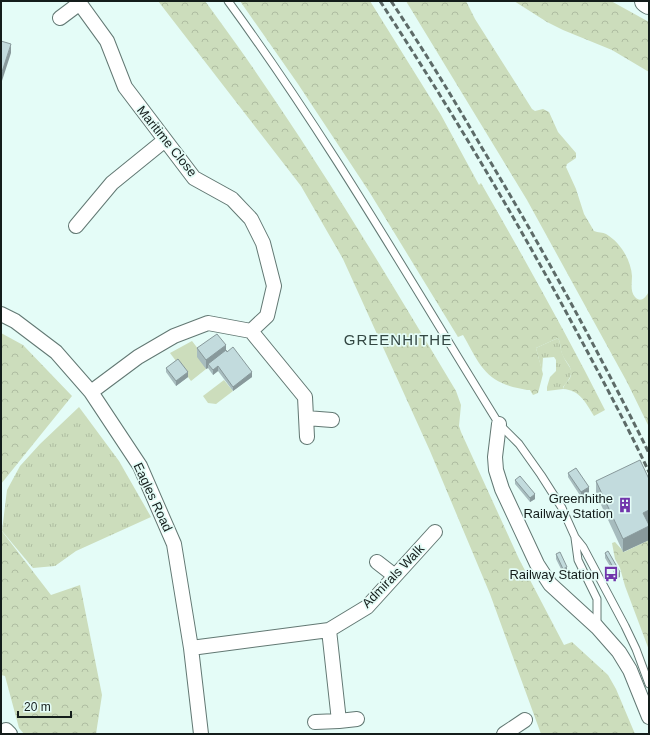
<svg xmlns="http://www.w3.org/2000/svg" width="650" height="735" font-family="Arial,sans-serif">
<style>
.grass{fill:url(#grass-tufts)}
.forest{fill:url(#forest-crowns)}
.garden{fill:#ccddbc}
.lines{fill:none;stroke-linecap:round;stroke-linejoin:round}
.lane-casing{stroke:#627873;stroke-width:9}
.street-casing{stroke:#627873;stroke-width:16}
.primary-casing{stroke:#627873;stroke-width:24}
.lane{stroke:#fff;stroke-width:7}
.street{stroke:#fff;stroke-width:14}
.primary{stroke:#fff;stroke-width:22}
.rail{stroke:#5d6b68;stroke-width:3;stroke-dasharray:6 3;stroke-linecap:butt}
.wall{fill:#a7bcbe}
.shaded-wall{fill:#88999b}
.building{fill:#c2dbdd;stroke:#88999b}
.labels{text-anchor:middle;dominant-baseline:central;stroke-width:3.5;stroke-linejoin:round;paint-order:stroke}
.street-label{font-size:13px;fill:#141d1b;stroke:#e4fcf7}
.poi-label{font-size:13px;fill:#141d1b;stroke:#e4fcf7;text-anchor:end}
.quarter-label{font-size:15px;letter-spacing:1px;fill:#334743;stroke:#e4fcf7}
</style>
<defs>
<pattern id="grass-tufts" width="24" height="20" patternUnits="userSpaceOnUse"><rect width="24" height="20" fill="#ccddbc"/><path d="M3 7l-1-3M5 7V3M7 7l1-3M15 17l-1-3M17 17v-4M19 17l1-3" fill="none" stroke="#aebda1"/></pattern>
<pattern id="forest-crowns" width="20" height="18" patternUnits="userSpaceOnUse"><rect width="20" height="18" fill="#ccddbc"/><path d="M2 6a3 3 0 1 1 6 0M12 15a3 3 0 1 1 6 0" fill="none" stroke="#aebda1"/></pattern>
</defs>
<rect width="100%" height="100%" fill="#e4fcf7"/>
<path class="grass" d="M558 338C561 343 560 348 562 353 568 370 579 368 563 387V389L547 391V387L550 377 556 371V360L554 357 543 358 542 371 536 348Z
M79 407 119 461 151 517 76 551 55 566 33 568 2 531 7 490 20 466 40 444Z"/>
<path class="forest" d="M158 1H205C297 125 377 259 456 391L461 405 459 426 461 432 519 559 564 645 572 642 608 675 616 689 635 734H541L490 594 430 451 343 259 301 186Z
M240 1H370L441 115 479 185 481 183C524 258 566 333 605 410L594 416C586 403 580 390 563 389 564 383 570 381 571 375 572 365 565 362 562 354 560 349 561 343 558 338L536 348 543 374 538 393 533 395 530 390H527C519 388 510 387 502 383 482 375 473 352 463 335L458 337 370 193 298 84Z
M406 1H466L475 19 532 109 535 111 543 109 549 112 558 132 576 153V158L567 164 566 167 576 189 584 214 594 231C598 233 603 232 606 234 620 242 631 260 632 276 632 283 630 291 635 297 641 304 647 296 649 291V427L627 382 527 200Z
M514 1H611L649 22V72L612 50 563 30 547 22Z
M1 333 23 345 72 396 1 484Z
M1 530 51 595 80 585 102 695 96 734H24L19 728 5 676 1 675Z
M649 540V650L625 586 620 568 615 559 612 543 615 542 624 552Z"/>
<path class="garden" d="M192 341 202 354 206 369 191 381 170 353Z
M224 380 233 391 216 404 208 403 203 396Z"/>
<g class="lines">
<defs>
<path id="lane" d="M228 1C327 136 411 282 499 424L519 444 541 475 562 508 575 537 583 547 625 626 636 649 649 684
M575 538 578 560 597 599V627"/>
<path id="street" d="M78 1 107 41 125 87 194 178 232 199 251 219 263 243 274 286 267 316 251 331
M60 18 80 3
M76 226 112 183 165 140
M1 314 15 321 56 352 91 392 140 466 174 544 191 648 201 734
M91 392 138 357 174 336 208 323 251 331 305 397 307 437
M306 418 332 420
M499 424 495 457 496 470 502 489 537 564 550 584 597 627 619 652 630 670 649 717
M377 562 395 576
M191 648 329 630 367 607 435 532
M339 721 357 719
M315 722 339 721 329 630
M6 730 10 734
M504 734 525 720"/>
<path id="primary" d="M646 1 649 3"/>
</defs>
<use href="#lane" class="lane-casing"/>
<use href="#street" class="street-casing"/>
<use href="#primary" class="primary-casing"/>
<use href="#lane" class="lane"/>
<use href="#street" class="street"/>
<use href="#primary" class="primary"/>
<path class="rail" d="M380 1C446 102 508 205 565 310 594 364 623 417 649 472
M391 1C423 49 453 98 482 148 542 247 597 349 649 453"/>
</g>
<path class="wall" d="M197 348 226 350 252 377 233 391 218 371 213 375 208 368 206 369 197 357Z
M166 368 188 377 176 386 166 372Z
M568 473 589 492 581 497 568 477Z
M649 479V540L623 552 596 494V481Z
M515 480 535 499 530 502 515 484Z
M605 553 620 577 617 578 605 558Z
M556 554 567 571 563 573 556 559Z"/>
<path class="shaded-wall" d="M11 44V53L1 84V75Z
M226 345V355L208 364V368L206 369V360Z
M218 366V371L213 375V370Z
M188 372V377L176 386V381Z
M252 372V377L233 391V387Z
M589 487V492L581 497V492Z
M535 494V499L530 502V498Z
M649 510V520L648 519V523L643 513Z
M649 526V540L623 552V539Z
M567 567V571L563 573V569Z
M620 572V577L617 578V574Z"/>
<path class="building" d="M1 41 11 44 1 75Z
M217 334 226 345 206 360 197 348Z
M233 347 252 372 233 387 218 366 213 370 208 364 226 350 227 352Z
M178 359 188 372 176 381 166 368Z
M640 460 649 479V510L643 513 649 525V526L623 539 596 481Z
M576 468 589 487 581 492 568 473Z
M520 476 535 494 530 498 515 480Z
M608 551 620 572 617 574 605 553Z
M560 552 567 567 563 569 556 554Z"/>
<defs>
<symbol id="building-bare" viewBox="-9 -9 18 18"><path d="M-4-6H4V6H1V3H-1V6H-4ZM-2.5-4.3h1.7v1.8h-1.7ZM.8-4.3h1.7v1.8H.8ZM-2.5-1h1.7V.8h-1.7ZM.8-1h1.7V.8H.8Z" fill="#7135ab" stroke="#e4fcf7" stroke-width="2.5" paint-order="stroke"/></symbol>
<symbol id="bus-bare" viewBox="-9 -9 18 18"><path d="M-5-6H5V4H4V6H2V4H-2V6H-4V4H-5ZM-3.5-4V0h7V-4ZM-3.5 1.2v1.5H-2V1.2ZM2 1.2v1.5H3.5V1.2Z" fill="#7135ab" stroke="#e4fcf7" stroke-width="2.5" paint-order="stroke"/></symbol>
</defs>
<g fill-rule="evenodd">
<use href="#building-bare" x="614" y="494" width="22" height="22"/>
<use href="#bus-bare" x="600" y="563" width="22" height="22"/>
</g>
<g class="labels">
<g class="street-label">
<text transform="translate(167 141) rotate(51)">Maritime Close</text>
<text transform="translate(153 497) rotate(65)">Eagles Road</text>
<text transform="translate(393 576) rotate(-46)">Admirals Walk</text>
</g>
<g class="poi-label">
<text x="613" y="498">Greenhithe<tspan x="613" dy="15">Railway Station</tspan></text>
<text x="599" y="574">Railway Station</text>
</g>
<g class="quarter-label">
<text x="398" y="339">GREENHITHE</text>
</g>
</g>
<rect width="650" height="735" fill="none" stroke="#141d1b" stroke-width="4"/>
<path d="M18 711v6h53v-6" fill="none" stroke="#141d1b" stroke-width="2"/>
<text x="24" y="711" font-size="12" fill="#141d1b" stroke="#e4fcf7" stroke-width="3" paint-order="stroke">20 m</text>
</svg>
